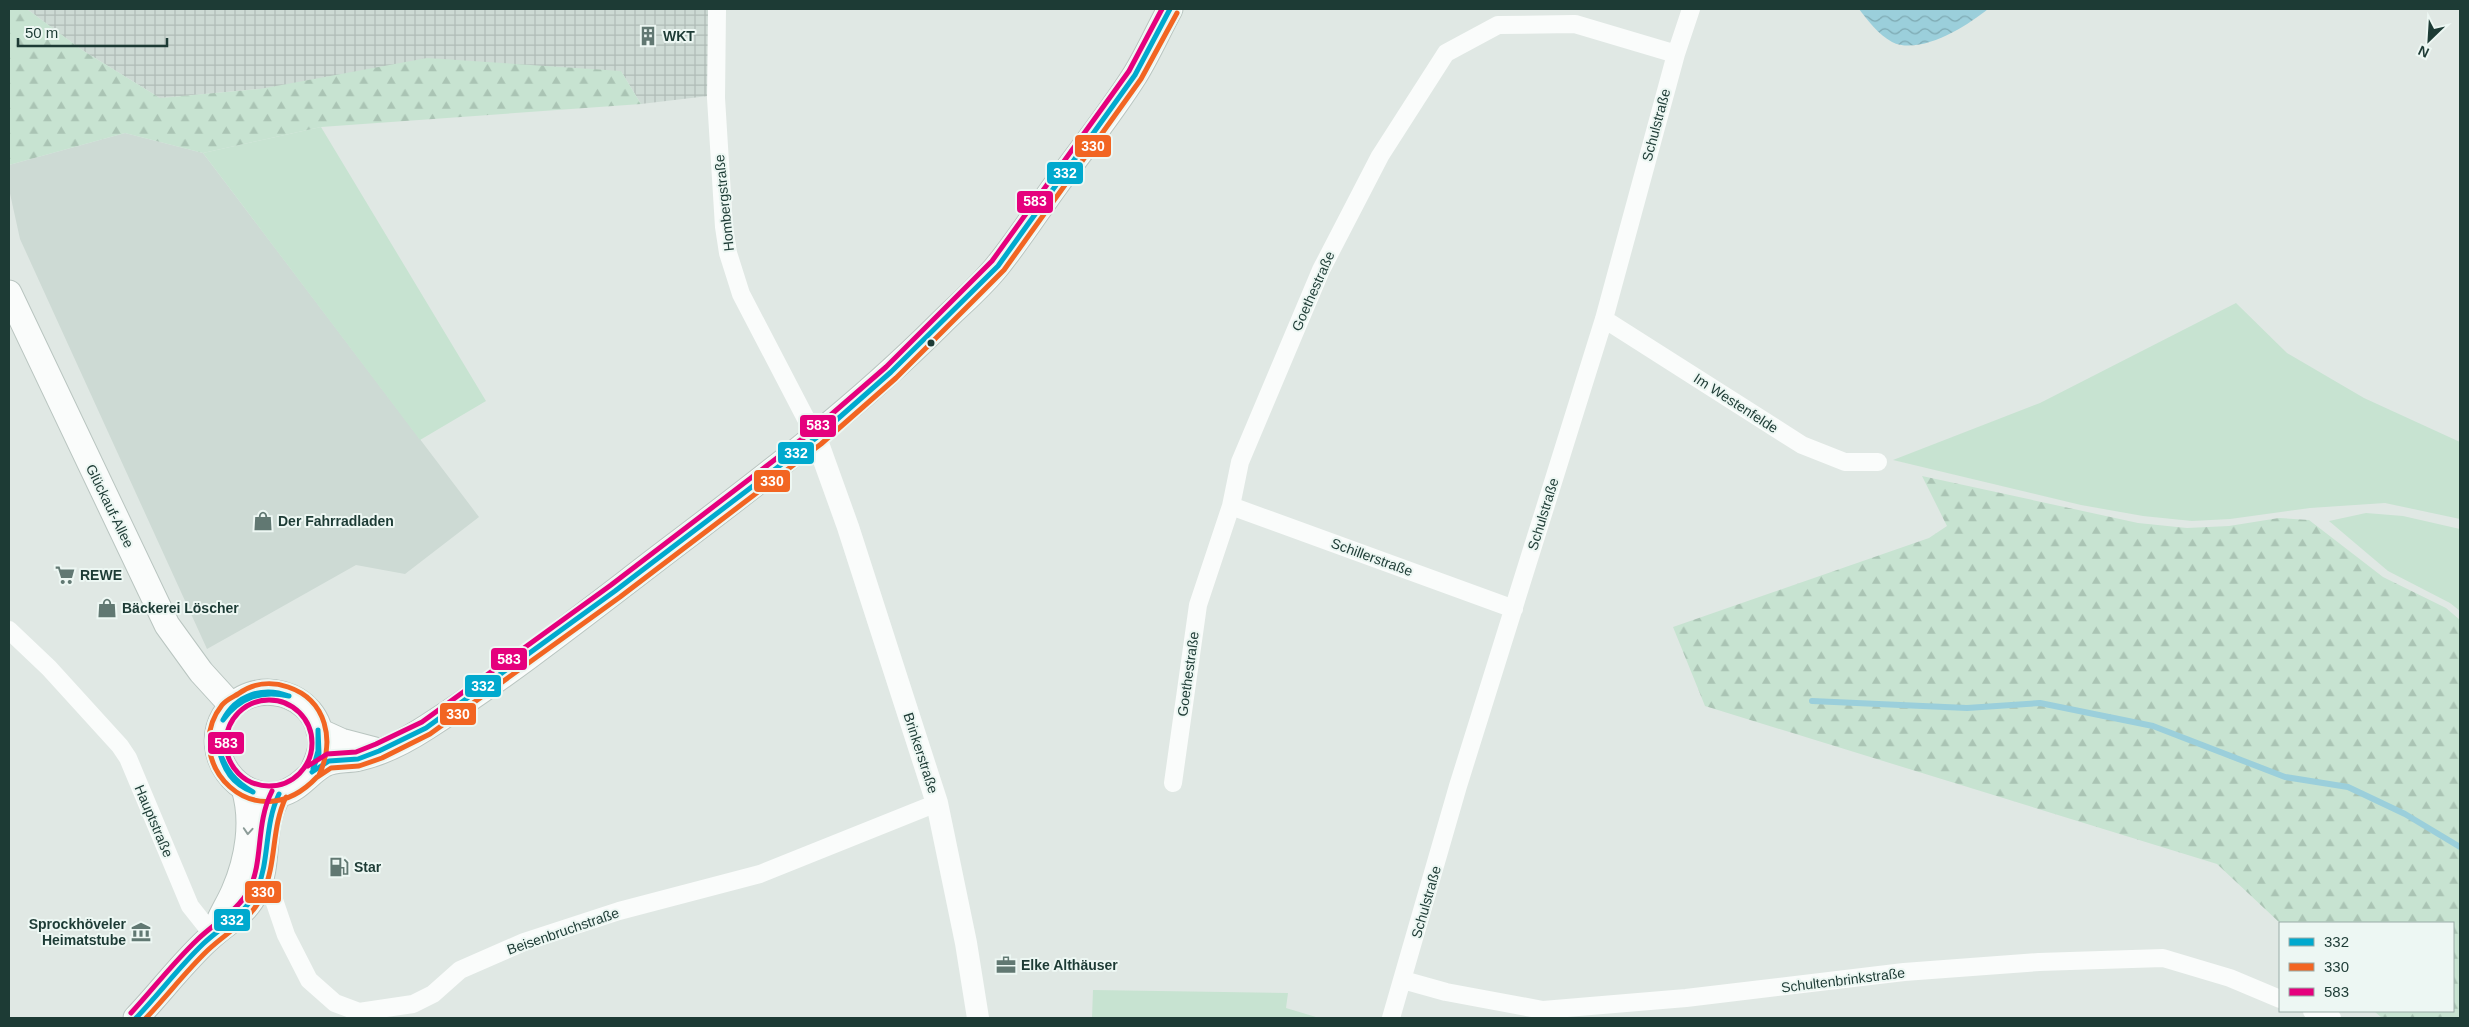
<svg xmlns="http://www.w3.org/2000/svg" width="2469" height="1027" font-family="Helvetica,sans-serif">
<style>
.built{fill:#cddad4}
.industrial{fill:url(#industrial-grid)}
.grass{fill:#c7e3d1}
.forest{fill:url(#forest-firs)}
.water{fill:url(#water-waves)}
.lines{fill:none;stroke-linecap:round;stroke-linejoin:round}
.stream{stroke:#9bcfdb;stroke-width:6}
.secondary-casing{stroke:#b9c5c0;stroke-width:27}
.minor{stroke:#fafcfb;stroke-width:18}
.tertiary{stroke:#fafcfb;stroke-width:22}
.secondary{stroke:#fafcfb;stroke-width:25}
.bus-1-casing{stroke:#edf7f3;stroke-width:9}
.bus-2-casing{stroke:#edf7f3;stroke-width:9}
.bus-3-casing{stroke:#edf7f3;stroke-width:9}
.bus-1{stroke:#00a9ce;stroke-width:5}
.bus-2{stroke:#f26522;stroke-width:5}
.bus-3{stroke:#e5007d;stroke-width:5}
.oneway{stroke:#8c9c98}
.bus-dot{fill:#1d3b35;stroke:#edf7f3;stroke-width:2}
.labels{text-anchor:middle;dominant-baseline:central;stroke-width:4;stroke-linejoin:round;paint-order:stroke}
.poi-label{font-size:14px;font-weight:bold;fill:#1d3b35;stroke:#edf7f3;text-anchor:start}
.street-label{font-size:14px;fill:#1d3b35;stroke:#edf7f3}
.line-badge{stroke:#edf7f3;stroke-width:2}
.badge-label{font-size:14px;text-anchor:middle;font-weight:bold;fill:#fff}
</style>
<defs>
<pattern id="industrial-grid" width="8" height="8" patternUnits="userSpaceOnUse" patternTransform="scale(1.25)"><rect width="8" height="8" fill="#cddad4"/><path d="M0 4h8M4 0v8" fill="none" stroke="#b0bcb7"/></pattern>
<pattern id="forest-firs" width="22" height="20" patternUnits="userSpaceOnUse" patternTransform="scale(1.25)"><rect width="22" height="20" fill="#c7e3d1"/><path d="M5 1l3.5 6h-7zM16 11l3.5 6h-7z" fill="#aac4b4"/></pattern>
<pattern id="water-waves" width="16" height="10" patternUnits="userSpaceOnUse" patternTransform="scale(1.25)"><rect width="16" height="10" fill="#9bcfdb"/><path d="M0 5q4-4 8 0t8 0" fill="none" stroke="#7ea9b2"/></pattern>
</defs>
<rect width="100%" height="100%" fill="#e0e8e4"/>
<path class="built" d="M125 133 203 153 479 517 405 574 356 565 207 649 20 239 9 189V165Z"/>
<path class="industrial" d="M27 9H711L708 96 641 104 621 71 260 89 160 98 82 50Z"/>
<path class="grass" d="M321 127 486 401 420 440 203 153Z
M2236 303 2287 353 2364 398 2460 442V519L2385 503 2310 508 2230 519 2192 521 2143 516 2081 505 1893 460 2040 403Z
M2366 513 2403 516 2460 529V611L2450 603 2388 571 2329 521Z
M1093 990 1288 993 1286 1008 1316 1017 1092 1018Z"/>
<path class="forest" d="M9 9H27L82 50 160 98 260 89 427 58 621 71 641 104 321 127 203 153 125 133 9 165Z
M1922 476 2138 523 2187 528 2229 526 2279 518 2309 520 2383 577 2446 608 2460 620V1018H2382L2374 1011H2453V923H2280L2217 864 1705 706 1673 627 1929 538 1947 526Z"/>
<path class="water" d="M1859 9H1988C1967 26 1920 56 1892 42 1878 34 1868 21 1859 9Z"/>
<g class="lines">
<path class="stream" d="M1812 701 1967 708 2040 703 2153 726 2285 777 2348 787 2405 814 2460 847"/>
<defs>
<path id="secondary" d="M9 293 167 625 201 672 232 706
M319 731 341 741 379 751
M312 772C316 763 321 754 321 743 321 692 251 673 224 716 202 753 237 803 280 794 298 790 308 774 323 765 334 758 346 761 359 758 382 753 407 740 427 727 511 673 590 610 670 549 764 478 857 407 941 323 960 304 982 286 999 264 1019 239 1037 211 1056 185 1082 149 1111 113 1135 75 1148 54 1158 31 1170 9
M214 933C219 918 228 905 234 891 248 859 254 821 244 788
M136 1018C161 992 186 958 213 935 229 921 246 913 256 892 271 861 259 827 279 794"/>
</defs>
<use href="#secondary" class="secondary-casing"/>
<path class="minor" d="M717 9 716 98 724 227 728 253 741 294 816 438
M1604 319 1802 445 1845 462H1878
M1231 506 1514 609
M9 630 49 668 120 746 128 758 190 906 213 935
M1173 783 1198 605 1231 506 1240 462 1321 270 1380 156 1446 53 1498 25 1575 24 1676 54
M252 878 260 882 273 897 286 935 309 980 335 1003 359 1012 413 1004 433 994 460 970 524 942 619 911 760 874 937 803
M1403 980 1446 992 1543 1010 1686 998 1904 972 2039 962 2163 958 2230 978 2280 999
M2312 1011 2332 1018
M1391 1018 1458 786 1604 319 1676 54 1691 9"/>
<path class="tertiary" d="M816 438 848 527 937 803 966 943 978 1018"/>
<use href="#secondary" class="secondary"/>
<defs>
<path id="bus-1" d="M223 720C236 695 263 686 289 696
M223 720C240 697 261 690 289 696
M219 750C226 770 234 781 253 792
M219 750C224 770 232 784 253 792
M313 769 318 751V730
M313 769 319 753 318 730
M312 772 329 761 358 759 379 751 426 728 615 591 816 438 891 372 998 266 1135 75 1170 9
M136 1018C159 994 179 967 203 944 221 927 246 914 257 890 270 859 264 825 279 794"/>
<path id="bus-2" d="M317 777C255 843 178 761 222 705 226 700 233 697 238 694 253 683 271 681 288 687 327 700 335 741 319 775
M316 778 331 768 359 766 382 758 430 734 620 597 821 444 896 378 1004 270 1141 79 1177 13
M146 1018C167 996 186 971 208 950 227 932 253 919 263 893 277 862 271 828 286 797"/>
<path id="bus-3" d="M226 743a43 43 0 1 1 86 0a43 43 0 1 1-86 0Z
M308 766 327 754 356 752 376 744 422 722 611 585 811 432 886 367 992 261 1129 71 1162 9
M131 1013C153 989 173 963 197 940 214 923 238 911 249 890 264 860 255 825 272 791"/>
</defs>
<use href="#bus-1" class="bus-1-casing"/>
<use href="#bus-2" class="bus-2-casing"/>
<use href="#bus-3" class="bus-3-casing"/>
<use href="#bus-1" class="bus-1"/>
<use href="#bus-2" class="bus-2"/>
<use href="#bus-3" class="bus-3"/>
</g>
<defs><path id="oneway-chevron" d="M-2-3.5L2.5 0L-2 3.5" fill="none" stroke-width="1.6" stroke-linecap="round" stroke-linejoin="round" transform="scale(1.25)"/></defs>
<use class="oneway" href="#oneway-chevron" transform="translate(248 831) rotate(94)"/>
<defs>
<symbol id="building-bare" viewBox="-9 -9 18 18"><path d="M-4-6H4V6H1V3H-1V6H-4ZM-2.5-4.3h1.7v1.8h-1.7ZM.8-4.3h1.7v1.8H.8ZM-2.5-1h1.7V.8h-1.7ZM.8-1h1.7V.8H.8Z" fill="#617872" stroke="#edf7f3" stroke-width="2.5" paint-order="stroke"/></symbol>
<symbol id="shop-bare" viewBox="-9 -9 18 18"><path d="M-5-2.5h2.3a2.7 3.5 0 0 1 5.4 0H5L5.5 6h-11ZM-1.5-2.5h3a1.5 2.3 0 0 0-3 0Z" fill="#617872" stroke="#edf7f3" stroke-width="2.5" paint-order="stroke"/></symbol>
<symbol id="supermarket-bare" viewBox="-9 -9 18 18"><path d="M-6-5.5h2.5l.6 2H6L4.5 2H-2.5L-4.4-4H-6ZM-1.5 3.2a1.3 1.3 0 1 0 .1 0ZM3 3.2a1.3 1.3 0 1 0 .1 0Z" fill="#617872" stroke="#edf7f3" stroke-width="2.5" paint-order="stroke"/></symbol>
<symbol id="fuel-bare" viewBox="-9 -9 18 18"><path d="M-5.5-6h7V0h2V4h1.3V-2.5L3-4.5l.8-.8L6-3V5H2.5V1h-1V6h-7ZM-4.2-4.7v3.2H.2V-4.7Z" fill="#617872" stroke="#edf7f3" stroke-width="2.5" paint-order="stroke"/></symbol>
<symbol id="museum-bare" viewBox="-9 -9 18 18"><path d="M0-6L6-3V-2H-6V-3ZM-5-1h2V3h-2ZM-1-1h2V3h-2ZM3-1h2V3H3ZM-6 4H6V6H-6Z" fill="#617872" stroke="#edf7f3" stroke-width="2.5" paint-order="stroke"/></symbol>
<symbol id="office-bare" viewBox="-9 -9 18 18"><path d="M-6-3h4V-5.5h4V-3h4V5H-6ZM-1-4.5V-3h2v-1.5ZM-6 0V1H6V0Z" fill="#617872" stroke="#edf7f3" stroke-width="2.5" paint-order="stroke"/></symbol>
</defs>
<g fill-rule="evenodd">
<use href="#building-bare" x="634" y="22" width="28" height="28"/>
<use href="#shop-bare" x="249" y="507" width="28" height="28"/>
<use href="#supermarket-bare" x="51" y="561" width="28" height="28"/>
<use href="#shop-bare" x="93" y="594" width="28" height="28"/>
<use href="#fuel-bare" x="325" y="853" width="28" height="28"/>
<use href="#museum-bare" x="127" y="918" width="28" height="28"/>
<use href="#office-bare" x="992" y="951" width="28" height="28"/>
</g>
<circle class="bus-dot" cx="931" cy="343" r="4.5"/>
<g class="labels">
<g class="poi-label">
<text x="663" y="36">WKT</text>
<text x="278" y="521">Der Fahrradladen</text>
<text x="80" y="575">REWE</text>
<text x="122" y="608">Bäckerei Löscher</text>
<text x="354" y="867">Star</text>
<text x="126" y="924" text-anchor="end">Sprockhöveler<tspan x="126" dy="16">Heimatstube</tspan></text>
<text x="1021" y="965">Elke Althäuser</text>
</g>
<g class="street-label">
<text transform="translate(1656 125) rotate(-75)">Schulstraße</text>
<text transform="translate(724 203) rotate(-96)">Hombergstraße</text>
<text transform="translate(1313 291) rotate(-66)">Goethestraße</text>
<text transform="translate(1736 403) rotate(33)">Im Westenfelde</text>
<text transform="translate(110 506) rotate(64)">Glückauf-Allee</text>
<text transform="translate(1543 514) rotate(-73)">Schulstraße</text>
<text transform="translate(1372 557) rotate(20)">Schillerstraße</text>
<text transform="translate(1188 674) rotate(-82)">Goethestraße</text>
<text transform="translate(921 753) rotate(72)">Brinkerstraße</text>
<text transform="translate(154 821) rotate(67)">Hauptstraße</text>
<text transform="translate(1426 902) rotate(-74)">Schulstraße</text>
<text transform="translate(563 931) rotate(-19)">Beisenbruchstraße</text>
<text transform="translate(1843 980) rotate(-7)">Schultenbrinkstraße</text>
</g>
</g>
<g class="line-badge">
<rect x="1074" y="134" width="38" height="24" rx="5" fill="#f26522"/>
<rect x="1046" y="161" width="38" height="24" rx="5" fill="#00a9ce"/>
<rect x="1016" y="190" width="38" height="24" rx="5" fill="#e5007d"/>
<rect x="799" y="414" width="38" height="24" rx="5" fill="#e5007d"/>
<rect x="777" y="441" width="38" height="24" rx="5" fill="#00a9ce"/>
<rect x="753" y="469" width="38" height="24" rx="5" fill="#f26522"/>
<rect x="490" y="647" width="38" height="24" rx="5" fill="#e5007d"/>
<rect x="464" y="674" width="38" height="24" rx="5" fill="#00a9ce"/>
<rect x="439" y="702" width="38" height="24" rx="5" fill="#f26522"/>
<rect x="207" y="731" width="38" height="24" rx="5" fill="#e5007d"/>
<rect x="244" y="880" width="38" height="24" rx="5" fill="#f26522"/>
<rect x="213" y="908" width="38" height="24" rx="5" fill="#00a9ce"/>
</g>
<g class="badge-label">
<text x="1093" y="151">330</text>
<text x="1065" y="178">332</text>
<text x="1035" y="206">583</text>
<text x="818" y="430">583</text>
<text x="796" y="458">332</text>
<text x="772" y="486">330</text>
<text x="509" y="664">583</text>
<text x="483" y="691">332</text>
<text x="458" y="719">330</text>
<text x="226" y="748">583</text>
<text x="263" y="897">330</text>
<text x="232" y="925">332</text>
</g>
<rect width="2469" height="1027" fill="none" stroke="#1d3b35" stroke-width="20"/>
<rect x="2279" y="922" width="175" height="90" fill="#edf7f3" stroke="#9aaca7"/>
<rect x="2289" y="938" width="25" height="8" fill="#00a9ce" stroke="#9aaca7"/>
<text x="2324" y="947" font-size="15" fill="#1d3b35">332</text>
<rect x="2289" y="963" width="25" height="8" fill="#f26522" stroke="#9aaca7"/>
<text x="2324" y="972" font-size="15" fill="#1d3b35">330</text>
<rect x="2289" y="988" width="25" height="8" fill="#e5007d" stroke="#9aaca7"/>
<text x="2324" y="997" font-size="15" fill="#1d3b35">583</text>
<g transform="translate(2429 40) rotate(205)" stroke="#edf7f3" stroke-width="4" paint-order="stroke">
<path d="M0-4L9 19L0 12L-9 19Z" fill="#1d3b35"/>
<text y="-8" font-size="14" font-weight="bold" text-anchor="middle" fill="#1d3b35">N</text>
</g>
<path d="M18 38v8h149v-8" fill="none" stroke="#1d3b35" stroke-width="2.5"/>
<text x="25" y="38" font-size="15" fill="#1d3b35" stroke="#edf7f3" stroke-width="4" paint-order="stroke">50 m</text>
</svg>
